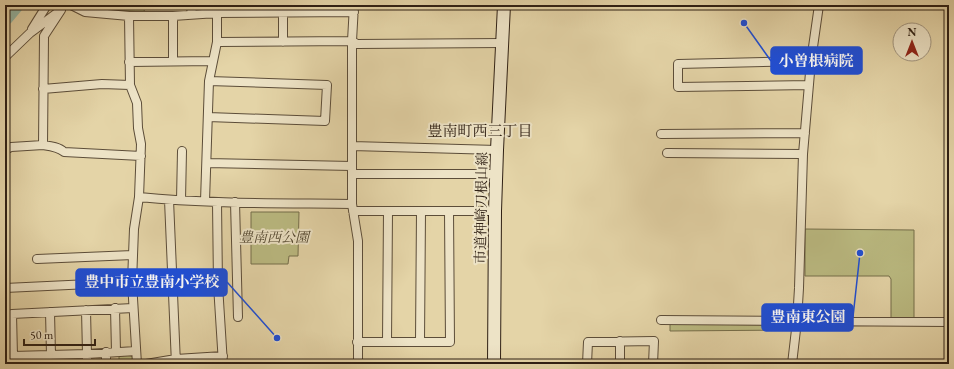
<svg xmlns="http://www.w3.org/2000/svg" width="954" height="369" font-family="'EB Garamond','Noto Serif JP',serif">
<style>
.green{fill:#bbbb82;stroke:#756e4b}
.lines{fill:none;stroke-linecap:round;stroke-linejoin:round}
.river{stroke:#95b8a6;stroke-width:17}
.street-casing{stroke:#5c4d39;stroke-width:10}
.secondary-casing{stroke:#2f2014;stroke-width:14}
.street{stroke:#ede3c6;stroke-width:8}
.secondary{stroke:#ede3c6;stroke-width:12}
.labels{text-anchor:middle;dominant-baseline:central;stroke-width:4;stroke-linejoin:round;paint-order:stroke}
.street-label{font-size:14px;fill:#2f2014;stroke:#ede3c6}
.park-label{font-size:14px;font-style:italic;fill:#524730;stroke:#ede3c6}
.neighbourhood-label{font-size:15px;fill:#2f2014;stroke:#ede3c6}
.leader{fill:none;stroke:#1d4ed8;stroke-width:1.5}
.callout-dot{fill:#1d4ed8;stroke:#ede3c6;stroke-width:1.5}
.callout{fill:#1d4ed8;stroke:#1d4ed8;stroke-width:1.5}
.callout-label{font-size:15px;text-anchor:middle;font-weight:bold;fill:#fff}
</style>
<rect width="100%" height="100%" fill="#e4d4a7"/>
<filter id="stains"><feTurbulence type="fractalNoise" baseFrequency=".005" numOctaves="4"/><feColorMatrix values="0 0 0 0 .2 0 0 0 0 .09 0 0 0 0 .02 0 0 0 .5 -.17"/></filter>
<radialGradient id="worn" r=".72"><stop offset=".6" stop-color="#630" stop-opacity="0"/><stop offset="1" stop-color="#630" stop-opacity=".3"/></radialGradient>
<path class="green" d="M106 5H145L144 12 109 10Z
M251 212H299L298 256H289L288 264H251Z
M805 229 914 230V318H891V279L889 276H805Z
M670 324 792 325V330L670 331Z
M130 355 134 358V364H119V356Z"/>
<g class="lines">
<path class="river" d="M5 17 15 5"/>
<defs>
<path id="street" d="M71 5 85 12 129 16 130 85 137 103 138 128 141 144 139 197 134 229 132 282 137 364
M283 5V42
M354 5 352 41V204L358 241V364
M354 5H504
M191 15 192 5
M129 16H173L217 13 354 12
M173 16V61
M32 29 47 5
M217 42 352 41 357 44 502 43
M5 57 30 33 57 13
M129 62 213 61
M809 85 678 87V64L811 61
M43 89 102 84 130 85
M208 117 325 121 327 85 209 81
M661 134 805 133
M43 145C50 146 59 147 64 152L141 156
M352 146 497 150
M5 150 11 147 43 145 44 36 61 10
M667 153 803 154
M207 163 352 166
M352 174H496
M139 197C210 204 281 203 352 204
M169 200 176 364
M181 200 182 151
M205 201 209 81 217 42V13
M217 202 218 285 223 364
M235 202 238 317
M353 211H495
M37 259 133 255
M5 288 132 282
M173 288 218 285
M115 308 116 352
M133 308 12 314 13 356 87 354 136 351
M86 310 87 354V364
M50 312 51 355
M661 320 949 322
M357 342H450L449 211
M387 342 388 211
M420 342 421 211
M106 352V364
M146 364 176 359 223 356
M587 364 588 342 654 341 653 364
M620 364V341
M792 364 797 321 799 288 803 154 811 61 819 5"/>
<path id="secondary" d="M494 364 495 211 497 150 504 5"/>
</defs>
<use href="#street" class="street-casing"/>
<use href="#secondary" class="secondary-casing"/>
<use href="#street" class="street"/>
<use href="#secondary" class="secondary"/>
</g>
<g class="labels">
<g class="street-label">
<text transform="translate(481 208) rotate(-89)">市道神崎刀根山線</text>
</g>
<g class="park-label">
<text x="274" y="237">豊南西公園</text>
</g>
<g class="neighbourhood-label">
<text x="480" y="130">豊南町西三丁目</text>
</g>
</g>
<path class="leader" d="M744 23L771 61M277 338L227 282M860 253L853 317"/>
<g class="callout-dot">
<circle cx="744" cy="23" r="4"/>
<circle cx="277" cy="338" r="4"/>
<circle cx="860" cy="253" r="4"/>
</g>
<g class="callout">
<rect x="771" y="47" width="91" height="27" rx="4"/>
<rect x="76" y="269" width="151" height="27" rx="4"/>
<rect x="762" y="304" width="91" height="27" rx="4"/>
</g>
<g class="callout-label">
<text x="816" y="66">小曽根病院</text>
<text x="152" y="287">豊中市立豊南小学校</text>
<text x="808" y="322">豊南東公園</text>
</g>
<rect width="954" height="369" fill="none" stroke="#e4d4a7" stroke-width="20"/>
<rect x="6" y="6" width="942" height="357" fill="none" stroke="#2f2014" stroke-width="2"/>
<rect x="10" y="10" width="934" height="349" fill="none" stroke="#2f2014"/>
<g transform="translate(912 42)"><circle r="19" fill="#ede3c6" stroke="#a1957f"/>
<path d="M0-3L7 15L0 10L-7 15Z" fill="#8f2418"/>
<text y="-6" font-size="11" font-weight="bold" text-anchor="middle" fill="#2f2014">N</text>
</g>
<path d="M24 339v6h71v-6" fill="none" stroke="#2f2014" stroke-width="2"/>
<text x="30" y="339" font-size="12" fill="#2f2014" stroke="#ede3c6" stroke-width="3" paint-order="stroke">50 m</text>
<rect width="100%" height="100%" filter="url(#stains)"/>
<rect width="100%" height="100%" fill="url(#worn)"/>
</svg>
